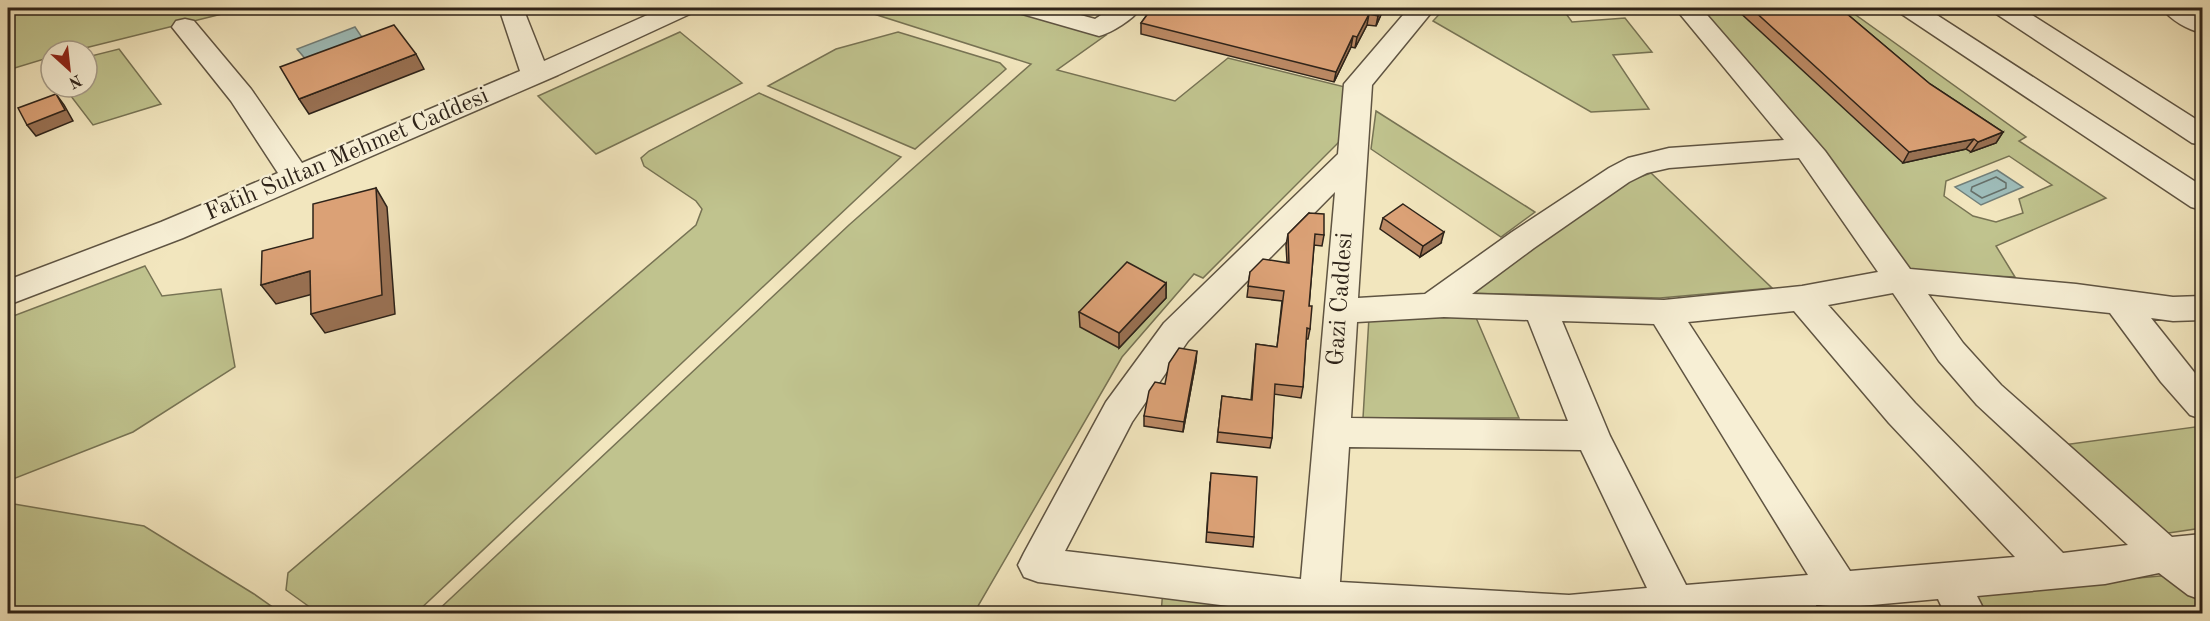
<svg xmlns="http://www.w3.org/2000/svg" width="2210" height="621" font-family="'Old Standard TT',serif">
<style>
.green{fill:#c0c38e;stroke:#777354;stroke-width:1.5;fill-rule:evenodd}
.water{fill:#9ebdba;stroke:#717f7a;stroke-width:1.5}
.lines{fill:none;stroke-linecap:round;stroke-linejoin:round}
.shore{stroke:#66706a;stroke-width:1.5}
.minor-casing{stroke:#5f5442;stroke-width:3}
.minor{fill:#f7efd5;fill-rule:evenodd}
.wall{fill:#bc8a65;stroke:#2e2319;stroke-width:1.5}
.shaded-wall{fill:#997153;stroke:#2e2319;stroke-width:1.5}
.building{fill:#dba176;stroke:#2e2319;stroke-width:1.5}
.labels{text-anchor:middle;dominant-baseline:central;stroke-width:4.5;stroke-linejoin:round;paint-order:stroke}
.street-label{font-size:24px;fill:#2e2319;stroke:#f7efd5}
</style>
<rect width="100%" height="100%" fill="#f2e6be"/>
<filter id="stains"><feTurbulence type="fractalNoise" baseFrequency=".00333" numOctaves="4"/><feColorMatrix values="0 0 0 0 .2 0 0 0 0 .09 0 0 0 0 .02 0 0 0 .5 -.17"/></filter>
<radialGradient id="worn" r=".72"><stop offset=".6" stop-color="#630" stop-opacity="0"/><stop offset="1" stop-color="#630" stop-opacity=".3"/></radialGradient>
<path class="green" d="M8 8H246L73 51H51V57L8 70Z
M855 8H1008L1106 35 1057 70 1175 101 1228 58 1345 87 1343 138 1203 278 1194 274 1122 357 974 613 434 614 849 225 1031 64Z
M1445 8H1562L1572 22 1625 18 1652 52 1613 55 1649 109 1591 112 1433 21Z
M1699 8H1846L2026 137 2019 141 2106 198 1996 246 2015 277 1907 272 1840 178ZM2009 156 2052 185 2019 199 2023 213 1996 222 1973 216 1944 196 1946 181Z
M680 32 742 83 596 154 538 96Z
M898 32 1000 63 1006 69 915 149 768 86 836 49Z
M119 49 161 104 93 125 64 87H87V57Z
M759 93 901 157 416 613H318L286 590 288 573 696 225 702 209 696 201 644 166 641 158 649 151Z
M1376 111 1535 212 1501 237 1371 149Z
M1651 173 1772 288 1660 298 1463 293 1629 181Z
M145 266 162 296 221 289 235 367 133 432 8 481V318Z
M1474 313 1519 418H1363L1369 317Z
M2202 426V528L2155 535 2063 445Z
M8 503 144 526 254 594 281 613H8Z
M2171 575 2202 598V613H1984L1973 593Z
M1163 589 1293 613 1161 614Z"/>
<path class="water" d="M355 27 361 36 366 38 308 62 297 49Z
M1997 170 2023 187 1981 205 1955 187Z"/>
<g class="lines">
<path class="shore" d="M1996 177 2006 183V188L1982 198 1971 191 1972 187Z"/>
<defs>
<path id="minor" d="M499 8H523L544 61 663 8H696L692 13 558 75 183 238 8 305V280L161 222 278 173 231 101 172 27 176 21 185 19 194 21 251 89 302 163 520 71Z
M1015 8H1055L1095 19 1112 8H1141C1132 20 1113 32 1099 36L1019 13Z
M1409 8H1435L1372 85 1358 298 1425 294 1512 232 1609 168 1628 158 1669 148 1784 140 1675 8H1701L1825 151 1910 269 2076 284 2173 297 2202 296V320L2173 321 2151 318 2202 382V419L2190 415 2161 382 2110 313 1928 294 1963 343 2001 385 2172 537 2202 534V600L2188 595 2159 573 2105 584 1977 596 1986 614H1945L1938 599 1773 614H1291L1038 582 1024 577 1018 565 1024 553 1106 402 1164 323 1338 154 1344 84ZM1799 158 1878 272 1802 286 1664 300 1472 294 1534 248 1629 182 1647 173 1669 168ZM1335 192 1301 579 1065 551 1132 422 1188 341ZM1893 293 1939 361 1977 405 2128 545 2063 553 1915 403 1828 305ZM1794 311 1889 423 2015 557 1850 571 1688 322ZM1444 317 1528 320 1568 421 1351 418 1357 322ZM1562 321 1654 324 1808 575 1686 585 1610 436ZM1349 447 1581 450 1647 588 1569 595 1340 582Z
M1896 8H1926L2202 186V210L2191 207 1900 13Z
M1991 8H2021L2202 123V145L2192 143 1995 13Z
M2162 8H2192L2202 14V33C2189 30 2170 20 2162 8Z"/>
</defs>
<use href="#minor" class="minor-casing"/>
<use href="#minor" class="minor"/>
</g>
<path class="wall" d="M1152 8H1384L1376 26 1367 25 1355 48 1351 47 1334 82 1141 34V23Z
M1735 8H1840L1930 84 2003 132 1996 143 1971 152 1966 149 1903 163Z
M1309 213 1324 235 1322 246 1314 245 1309 306 1310 329 1308 339H1306L1303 387 1301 398 1274 394 1272 438 1270 448 1217 442 1222 396 1251 400 1256 344 1277 347 1282 301 1247 297 1250 272 1287 262 1286 245 1288 234Z
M1383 218 1441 243 1420 257 1380 229Z
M1166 283V298L1119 348 1080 327 1079 312Z
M1196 361 1183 432 1144 426V416L1165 384Z
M1210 483 1254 537 1253 547 1206 542Z
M1817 606 1871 613 1970 614H1810Z"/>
<path class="shaded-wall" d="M1382 8H1384L1376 26 1378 16Z
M1369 14 1367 25 1355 48 1357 37Z
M1353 36 1351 47 1334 82 1336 72Z
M416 54 424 69 309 114 299 99Z
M56 94 64 105 73 121 36 136 27 125Z
M2003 132 1996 143 1971 152 1978 142Z
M1974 139 1966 149 1903 163 1909 152Z
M376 188 387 207 395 314 325 333 311 314Z
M1444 232 1441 243 1420 257 1423 246Z
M310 271 324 291 276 304 261 285Z
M1166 283V298L1119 348V333Z
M1197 351 1196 361 1183 432 1184 422Z"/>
<path class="building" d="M1152 8H1382L1378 16 1369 14 1357 37 1353 36 1336 72 1141 23Z
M1751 8H1840L1930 84 2003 132 1978 142 1974 139 1909 152Z
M394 25 416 54 299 99 280 67Z
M56 94 65 110 27 125 18 108Z
M376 188 382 295 311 314 310 271 261 285 262 251 313 238V204Z
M1403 204 1444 232 1423 246 1383 218Z
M1309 213 1324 214V235L1315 234 1309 306H1312L1310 329 1307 328 1303 387 1275 384 1272 438 1218 432 1222 396 1252 400 1256 344 1277 347 1284 291 1248 286 1250 272 1263 259 1289 263 1288 234Z
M1127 262 1166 283 1119 333 1079 312Z
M1179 348 1197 351 1184 422 1144 416 1149 391 1155 382 1165 384 1169 363Z
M1211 473 1257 477 1254 537 1207 532Z
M1817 606 1869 609 1871 613 1968 611 1970 614H1820Z"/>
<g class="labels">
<g class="street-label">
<text transform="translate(347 155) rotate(-23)">Fatih Sultan Mehmet Caddesi</text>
<text transform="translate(1341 299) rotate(-86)">Gazi Caddesi</text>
</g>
</g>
<rect width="2210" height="621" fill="none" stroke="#f2e6be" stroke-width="30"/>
<rect x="9" y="9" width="2192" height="603" fill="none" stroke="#2e2319" stroke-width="3"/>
<rect x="15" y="15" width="2180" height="591" fill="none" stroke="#2e2319" stroke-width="1.5"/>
<g transform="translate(69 69) rotate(153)"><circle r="28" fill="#f7efd5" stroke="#a79d8a" stroke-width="1.5"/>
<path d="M0-4.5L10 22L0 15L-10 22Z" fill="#8f2418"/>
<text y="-9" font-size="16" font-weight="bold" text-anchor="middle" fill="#2e2319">N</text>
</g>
<rect width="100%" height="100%" filter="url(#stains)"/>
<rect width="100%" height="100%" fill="url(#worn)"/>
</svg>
